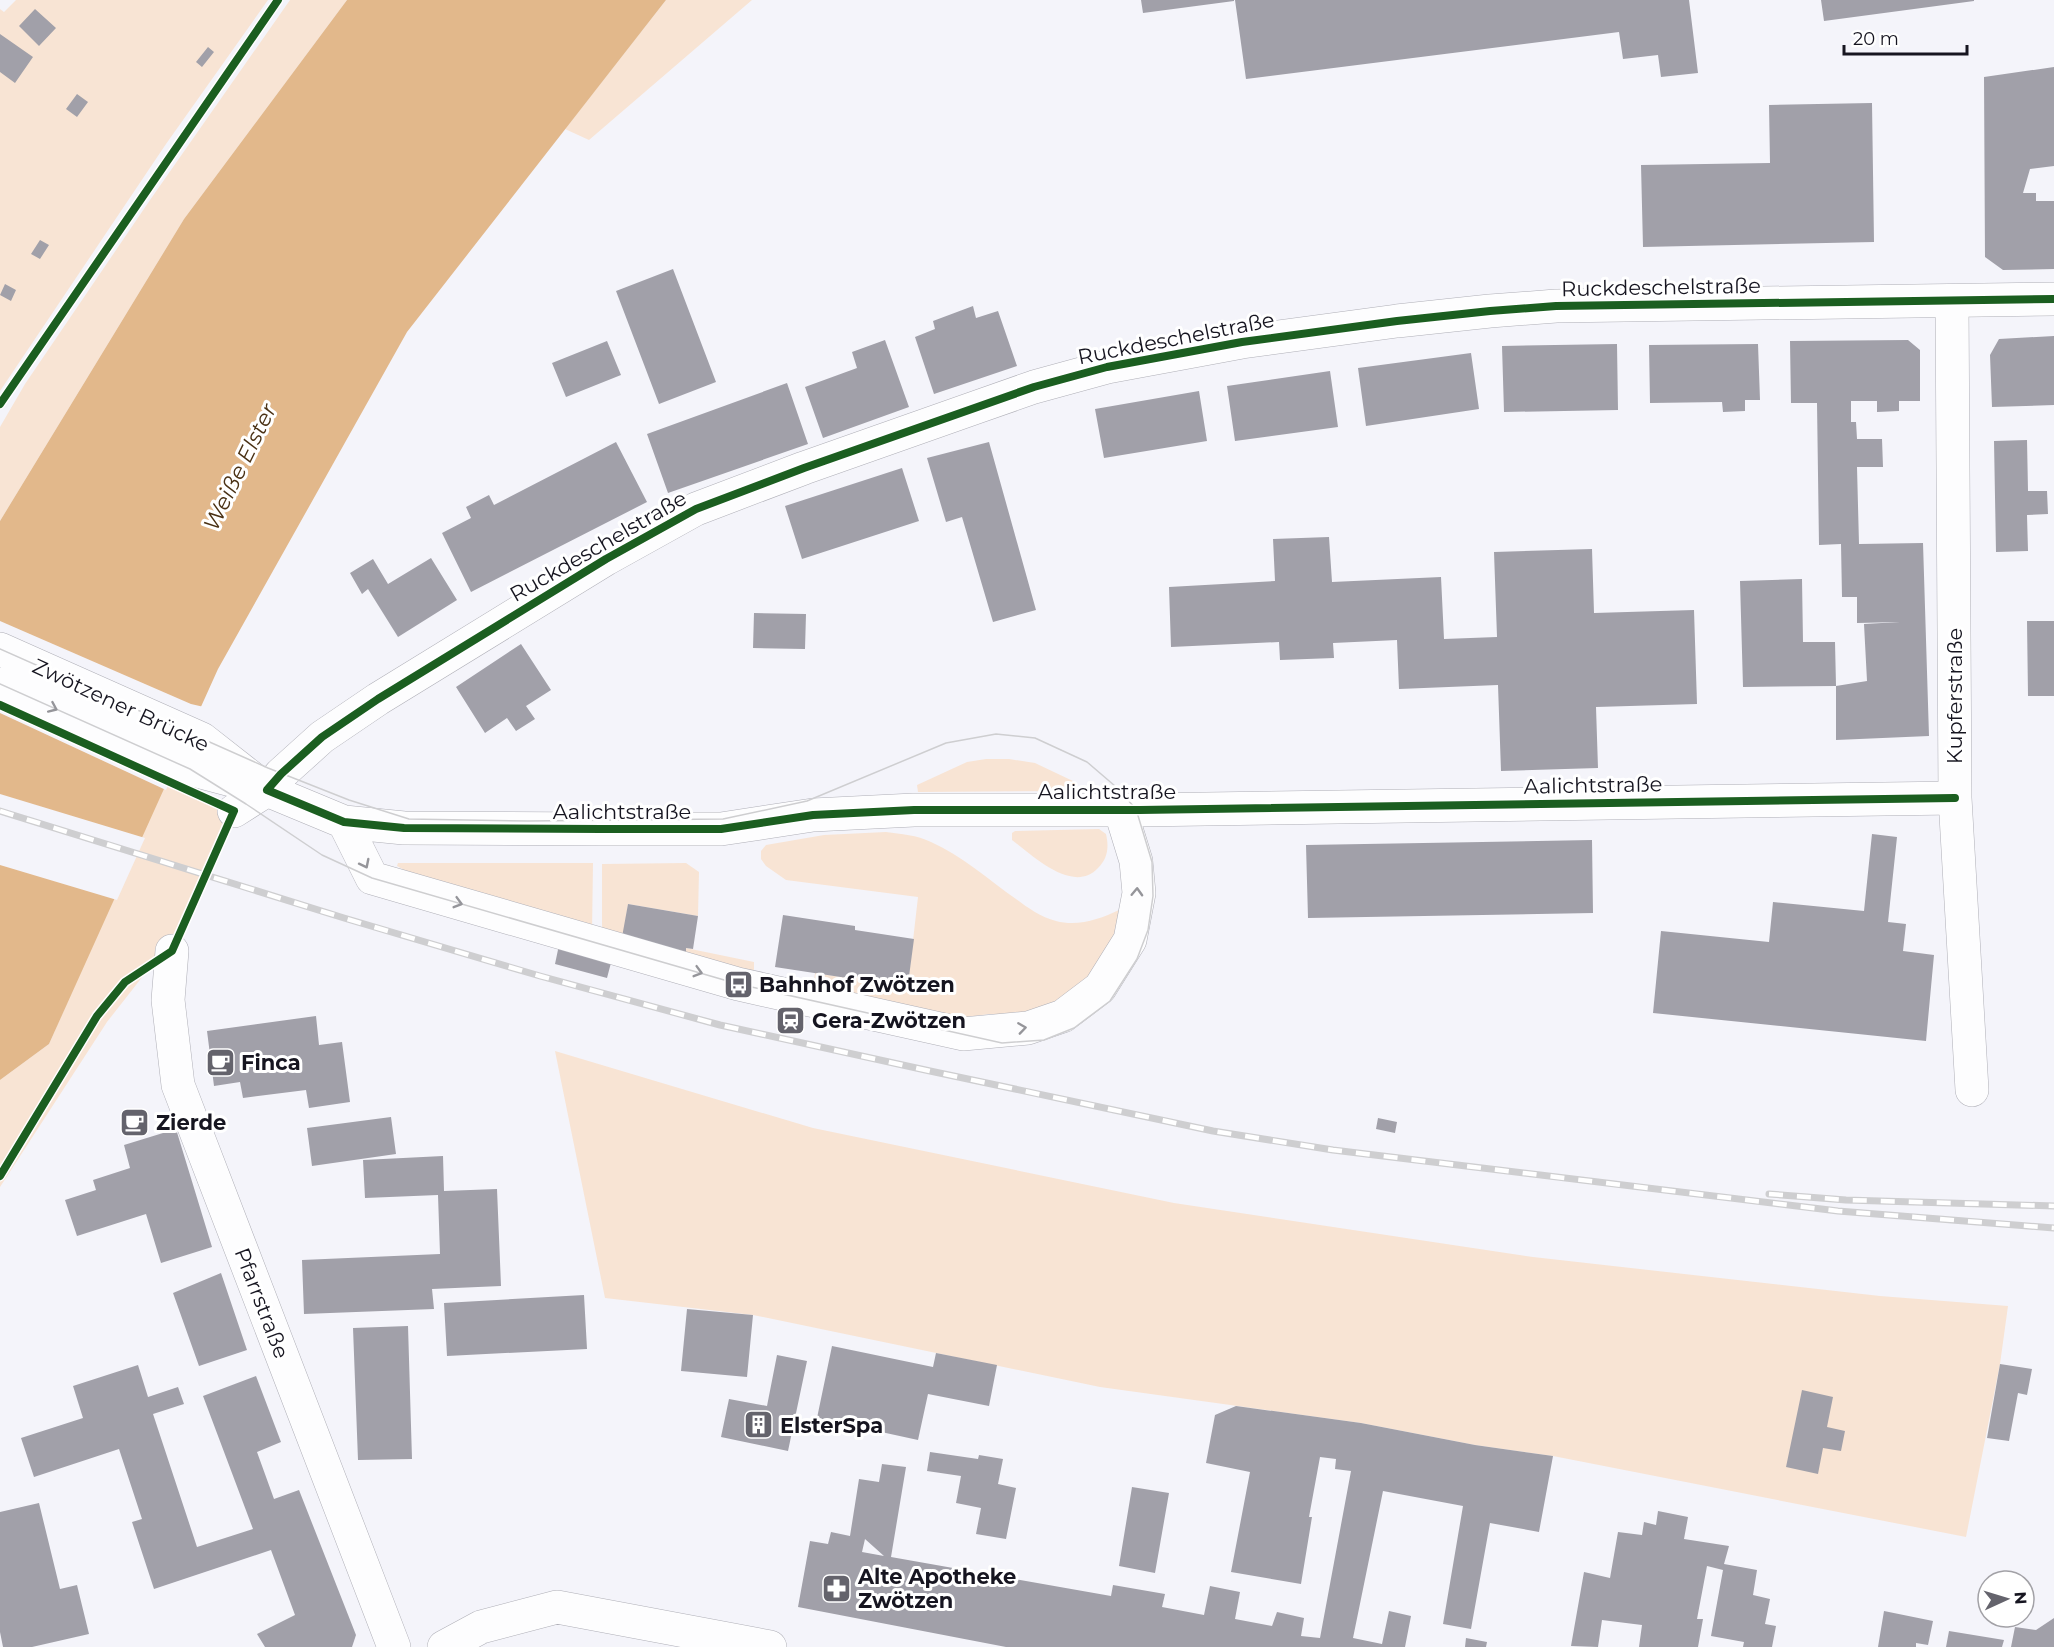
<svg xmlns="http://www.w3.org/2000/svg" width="2054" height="1647" font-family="Montserrat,sans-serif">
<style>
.green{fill:#f8e4d4}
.water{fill:#e2b88b}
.pier{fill:#f4f4fa}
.building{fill:#a1a0a9;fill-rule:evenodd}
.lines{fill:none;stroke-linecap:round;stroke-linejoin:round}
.minor-casing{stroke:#afafb7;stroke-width:34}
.major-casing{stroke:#afafb7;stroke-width:34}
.minor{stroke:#fdfdfe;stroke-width:33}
.major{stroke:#fdfdfe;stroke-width:33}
.tram{stroke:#ceced0;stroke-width:1.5}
.rail-casing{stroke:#ceced0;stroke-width:7}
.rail{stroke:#fff;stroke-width:4.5;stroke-dasharray:14;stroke-linecap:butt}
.cycleway-casing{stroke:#fff;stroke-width:11}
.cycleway{stroke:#1b5e20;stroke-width:8}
.oneway{stroke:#95959a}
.labels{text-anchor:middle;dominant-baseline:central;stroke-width:6;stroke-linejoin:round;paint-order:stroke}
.street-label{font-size:21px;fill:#161520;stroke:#fff}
.poi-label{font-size:21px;font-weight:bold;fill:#161520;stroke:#fff;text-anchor:start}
.water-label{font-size:22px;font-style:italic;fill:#4a3114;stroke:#fff}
</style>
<rect width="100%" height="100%" fill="#f4f4fa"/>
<path class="green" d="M16 0H268L166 144 0 391V9L4 12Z
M290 0H347L184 219 0 521V427L25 384 150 200Z
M666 0H752L589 140 565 129Z
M986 759H1009L1035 763 1075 782V789L1071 791 918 792 917 785 967 762Z
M165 780 234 811 183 925 107 1022 0 1187V1080L49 1044Z
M1099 829 1106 834C1109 847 1108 858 1098 868 1073 895 1032 855 1012 840V833L1015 831Z
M886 832C901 834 917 835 931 842 961 855 989 880 1016 899 1028 908 1041 917 1056 921 1078 927 1100 919 1119 910L1124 914 1107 961 1069 997 1020 1014H989L939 1021 813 989 815 973 847 978 848 975 908 984 918 897 786 880 766 866 761 859V851L766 845 824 835Z
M398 863H593L592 933 429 884 397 866Z
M686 863 699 872 698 916 628 904 623 937 686 951V948L754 962V976L602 935V864Z
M555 1051 813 1128 1174 1203 1533 1257 1880 1296 2008 1306 2000 1364 1966 1537 1553 1456 1475 1445 1361 1423 1100 1387 753 1315 605 1298Z"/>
<path class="water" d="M347 0H666L407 332 218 669 49 1044 0 1080V521L184 219Z"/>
<path class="pier" d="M0 621 191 704 204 707 166 790 0 713Z
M0 794 145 838 117 900 0 865Z"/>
<path class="building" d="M1141 0H1234V1L1143 13Z
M1235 0H1689L1698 73 1661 77 1658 55 1623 59 1619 32 1246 79Z
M1821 0H1974V1L1824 21Z
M35 9 56 28 39 46 19 26Z
M0 34 33 57 15 83 0 72Z
M208 47 214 52 202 67 196 62Z
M2054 67V166L2030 169 2023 193H2036V201H2054V269L2003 270 1985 257 1984 77Z
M77 94 88 102 77 117 66 109Z
M1872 103 1874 242 1643 247 1641 165 1770 163 1769 105Z
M40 240 49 245 40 259 31 254Z
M673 269 716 382 659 404 616 291Z
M5 284 16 290 11 301 0 295Z
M973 306 976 318 998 311 1017 366 934 394 915 337 935 329 933 321Z
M2054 336V405L1992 407 1990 355 1999 339Z
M885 340 909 407 823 438 805 387 857 368 852 352Z
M1908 340 1920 350V401H1899V411L1877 412V401H1851V422H1856L1857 439H1882L1883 467H1857L1859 544 1923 543 1929 736 1836 740V686L1743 687 1740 581 1802 579 1803 642H1835L1836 686 1867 681 1864 624 1900 622 1857 623V597H1842L1841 544 1819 545 1817 403H1791L1790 341Z
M607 341 621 375 566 397 552 363Z
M1617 344 1618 410 1504 412 1502 346Z
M1758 344 1760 400H1745V411L1723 412 1722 402 1650 403 1649 345Z
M1471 353 1479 409 1366 426 1358 368Z
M1330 371 1338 427 1235 441 1227 386Z
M787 383 808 444 668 493 647 434Z
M1199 391 1207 441 1104 458 1095 409Z
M2027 440 2028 491H2047L2048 514 2027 515 2028 551 1996 552 1994 441Z
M616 442 647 502 471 592 442 533 471 518 466 507 489 495 494 505Z
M989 442 1036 610 993 622 962 517 946 522 927 458Z
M902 468 919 521 802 559 785 506Z
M1329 537 1332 582 1441 577 1444 639 1497 637 1494 552 1592 549 1594 613 1694 610 1697 704 1596 707 1598 768 1501 771 1498 685 1399 689 1397 640 1333 643 1334 658 1280 660 1279 642 1171 647 1169 587 1275 581 1273 539Z
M431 558 457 600 398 637 368 589 362 594 350 573 373 559 388 584Z
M754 613 806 614 805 649 753 648Z
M2027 621H2054V696H2028Z
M521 644 551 690 526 706 535 719 516 731 507 718 485 733 456 687Z
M1872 834 1897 837 1888 922 1906 924 1903 951 1934 955 1926 1041 1653 1013 1661 931 1769 942 1773 902 1864 911Z
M1592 840 1593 913 1308 918 1306 845Z
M628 904 698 916 693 949 686 948V952L622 937Z
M783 915 855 926V930L914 939 908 984 848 975 847 978 775 967Z
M559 945 612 959 607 978 555 964Z
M316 1016 319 1045 342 1042 350 1102 309 1108 306 1090 243 1098 240 1082 214 1086 207 1031Z
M391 1117 396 1154 312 1166 307 1128Z
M1378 1118 1397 1122 1395 1133 1376 1129Z
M176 1129 212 1247 161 1263 146 1214 77 1236 65 1200 96 1190 93 1180 130 1168 124 1145Z
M443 1156 444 1191 497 1189 501 1286 432 1289 434 1309 304 1314 302 1260 440 1254 438 1195 365 1198 363 1160Z
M221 1273 247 1350 199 1366 173 1293Z
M584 1295 587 1349 447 1356 444 1303Z
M687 1309 753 1315 747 1377 681 1371Z
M408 1326 412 1459 358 1460 353 1328Z
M832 1346 933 1367 936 1353 997 1365 989 1406 928 1394 918 1440 817 1418Z
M777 1355 807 1361 788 1451 721 1437 729 1399 767 1406Z
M2000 1364 2032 1369 2027 1395 2018 1393 2009 1441 1987 1438Z
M138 1365 148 1397 178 1387 184 1404 153 1414 197 1547 253 1529 203 1396 256 1376 281 1442 257 1452 274 1499 299 1490 356 1635 352 1647H265L257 1634 295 1615 271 1550 154 1589 132 1522 142 1519 119 1449 34 1477 21 1438 83 1418 73 1386Z
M1802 1390 1833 1397 1827 1427 1845 1431 1841 1451 1823 1448 1818 1474 1786 1467Z
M1236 1406 1361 1423 1475 1445 1553 1456 1539 1532 1490 1523 1471 1629 1443 1624 1463 1506 1383 1491 1353 1638 1382 1644 1389 1611 1411 1616 1405 1647H1006L798 1607 810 1541 828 1544 831 1532 850 1536 859 1479 879 1482 882 1464 906 1467 891 1557 1111 1596 1113 1585 1165 1594 1162 1607 1204 1615 1210 1586 1240 1592 1235 1619 1272 1626 1277 1612 1304 1618 1301 1636 1320 1638 1351 1471 1335 1469 1336 1459 1320 1457 1309 1517H1312L1301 1584 1231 1572 1250 1472 1206 1463 1215 1415ZM865 1539 884 1556 862 1552Z
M930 1452 978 1459 979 1455 1003 1459 998 1484 1016 1488 1006 1539 976 1534 981 1508 956 1503 961 1476 927 1471Z
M1132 1487 1169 1493 1155 1573 1119 1566Z
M39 1503 60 1589 77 1585 89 1634 32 1647H3L0 1632V1512Z
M1658 1511 1688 1517 1684 1539 1729 1546 1724 1564 1757 1570 1753 1595 1770 1599 1765 1624 1776 1626 1772 1647H1743L1744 1642 1711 1636 1723 1570 1707 1566 1697 1619H1703L1698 1647H1639L1642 1625 1602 1620 1598 1647 1571 1646 1584 1572 1610 1578 1618 1532 1642 1535 1644 1522 1656 1525Z
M1884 1611 1933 1621 1928 1645 1916 1643V1647H1878Z
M2054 1618V1647H2011L2015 1627 2036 1630Z
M1949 1631 2004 1640 2002 1647H1946Z
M1466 1638 1487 1642 1486 1647H1465Z"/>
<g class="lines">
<defs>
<path id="minor" d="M1952 301 1955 798 1972 1090
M267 790 344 822 404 828 602 829H721L813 815 914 810H1140L1955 798
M234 811 267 790 281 774 322 737 378 699 606 559 696 509 804 468 977 407 1034 387 1107 367 1242 342 1397 321 1490 311 1556 306 2054 299
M344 822 372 878 738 984 963 1034 1028 1028 1063 1016 1100 988 1130 940 1139 893 1136 861 1124 822
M172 951 168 1000 178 1085 394 1647
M444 1647 481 1627 557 1607 770 1647"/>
<path id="major" d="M0 649 202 739 267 790
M0 684 190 769 254 786"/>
</defs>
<use href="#minor" class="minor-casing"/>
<use href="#major" class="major-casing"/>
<use href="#minor" class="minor"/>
<use href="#major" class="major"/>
<path class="tram" d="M0 649 268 768 349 800 409 819 528 821 723 819 807 801 946 743 996 734 1035 738 1087 762 1115 786 1136 809 1152 862 1153 896 1148 930 1137 959 1110 1001 1074 1028 1044 1040 1002 1043 738 984 372 878 322 855 246 804 190 769 0 684"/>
<defs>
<path id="rail" d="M0 811 344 918 540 976 720 1025 930 1071 1213 1131 1333 1150 1838 1211 2054 1228
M1769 1194 1846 1200 2054 1206"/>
</defs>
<use href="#rail" class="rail-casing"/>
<use href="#rail" class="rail"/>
<defs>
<path id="cycleway" d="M0 404 278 0
M0 705 234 811 172 951 125 982 97 1016 0 1176
M1955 798 1140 810H914L813 815 721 829H602L404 828 344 822 267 790 281 774 322 737 378 699 606 559 696 509 804 468 1034 387 1107 367 1242 342 1397 321 1490 311 1556 306 2054 299"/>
</defs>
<use href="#cycleway" class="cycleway-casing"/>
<use href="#cycleway" class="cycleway"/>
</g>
<defs><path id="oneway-chevron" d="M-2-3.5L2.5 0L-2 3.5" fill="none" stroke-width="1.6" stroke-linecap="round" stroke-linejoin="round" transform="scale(1.5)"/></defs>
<g class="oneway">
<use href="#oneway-chevron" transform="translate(53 708) rotate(24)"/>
<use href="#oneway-chevron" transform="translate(365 864) rotate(63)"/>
<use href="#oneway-chevron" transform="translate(1137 892) rotate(-88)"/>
<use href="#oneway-chevron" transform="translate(458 903) rotate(16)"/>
<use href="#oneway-chevron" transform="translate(698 972) rotate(16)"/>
<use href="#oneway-chevron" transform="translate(1022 1028) rotate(-8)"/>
</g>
<defs>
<symbol id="bus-square" viewBox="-11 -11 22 22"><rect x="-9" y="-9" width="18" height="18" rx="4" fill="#64636c" stroke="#fff"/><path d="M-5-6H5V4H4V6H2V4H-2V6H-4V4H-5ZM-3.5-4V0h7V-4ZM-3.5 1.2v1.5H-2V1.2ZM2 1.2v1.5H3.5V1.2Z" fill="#fff"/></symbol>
<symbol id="station-square" viewBox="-11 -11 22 22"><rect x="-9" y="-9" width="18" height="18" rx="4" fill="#64636c" stroke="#fff"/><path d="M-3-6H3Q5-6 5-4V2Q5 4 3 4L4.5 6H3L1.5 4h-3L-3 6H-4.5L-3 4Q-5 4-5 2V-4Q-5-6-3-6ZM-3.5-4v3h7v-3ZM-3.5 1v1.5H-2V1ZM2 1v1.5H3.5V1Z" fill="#fff"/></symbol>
<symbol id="cafe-square" viewBox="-11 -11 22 22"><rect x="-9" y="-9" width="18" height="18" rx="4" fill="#64636c" stroke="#fff"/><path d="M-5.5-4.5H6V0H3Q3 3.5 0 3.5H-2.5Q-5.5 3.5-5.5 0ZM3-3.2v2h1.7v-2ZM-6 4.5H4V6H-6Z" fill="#fff"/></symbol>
<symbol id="building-square" viewBox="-11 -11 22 22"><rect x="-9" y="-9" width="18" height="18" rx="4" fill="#64636c" stroke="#fff"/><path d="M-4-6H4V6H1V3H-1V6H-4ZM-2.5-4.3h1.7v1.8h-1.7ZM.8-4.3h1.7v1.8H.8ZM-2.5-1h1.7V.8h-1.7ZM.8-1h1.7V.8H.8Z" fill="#fff"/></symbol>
<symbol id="pharmacy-square" viewBox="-11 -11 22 22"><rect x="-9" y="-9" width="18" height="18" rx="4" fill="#64636c" stroke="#fff"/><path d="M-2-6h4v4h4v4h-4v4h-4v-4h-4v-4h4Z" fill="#fff"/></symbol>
</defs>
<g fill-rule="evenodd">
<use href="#bus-square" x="722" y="968" width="33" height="33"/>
<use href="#station-square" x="774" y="1004" width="33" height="33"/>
<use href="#cafe-square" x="204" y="1046" width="33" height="33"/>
<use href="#cafe-square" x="118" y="1106" width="33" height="33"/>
<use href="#building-square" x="742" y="1408" width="33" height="33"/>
<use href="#pharmacy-square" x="820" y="1572" width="33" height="33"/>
</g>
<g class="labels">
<g class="street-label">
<text transform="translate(1661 287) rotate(-1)">Ruckdeschelstraße</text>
<text transform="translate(1176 338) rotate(-11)">Ruckdeschelstraße</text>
<text transform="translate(598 546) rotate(-30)">Ruckdeschelstraße</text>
<text transform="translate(1954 696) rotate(-90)">Kupferstraße</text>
<text transform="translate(121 705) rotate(25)">Zwötzener Brücke</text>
<text transform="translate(1593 785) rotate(-1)">Aalichtstraße</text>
<text x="1107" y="791">Aalichtstraße</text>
<text x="622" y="811">Aalichtstraße</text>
<text transform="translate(262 1303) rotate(69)">Pfarrstraße</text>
</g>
<g class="poi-label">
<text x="759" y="984">Bahnhof Zwötzen</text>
<text x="812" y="1020">Gera-Zwötzen</text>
<text x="241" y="1062">Finca</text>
<text x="156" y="1122">Zierde</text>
<text x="780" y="1425">ElsterSpa</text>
<text x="858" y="1576">Alte Apotheke<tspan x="858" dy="24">Zwötzen</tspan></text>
</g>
<g class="water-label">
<text transform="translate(240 467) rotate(-64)">Weiße Elster</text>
</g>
</g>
<g transform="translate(2006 1599) rotate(86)"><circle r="28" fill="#ffffff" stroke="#a2a1a6" stroke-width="1.5"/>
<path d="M0-4.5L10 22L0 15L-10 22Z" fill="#64636c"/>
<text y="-9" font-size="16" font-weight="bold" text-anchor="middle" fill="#161520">N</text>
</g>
<path d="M1844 45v9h123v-9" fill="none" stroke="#161520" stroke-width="3"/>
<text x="1853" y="45" font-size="18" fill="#161520" stroke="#ffffff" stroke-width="4.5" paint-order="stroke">20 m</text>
</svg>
